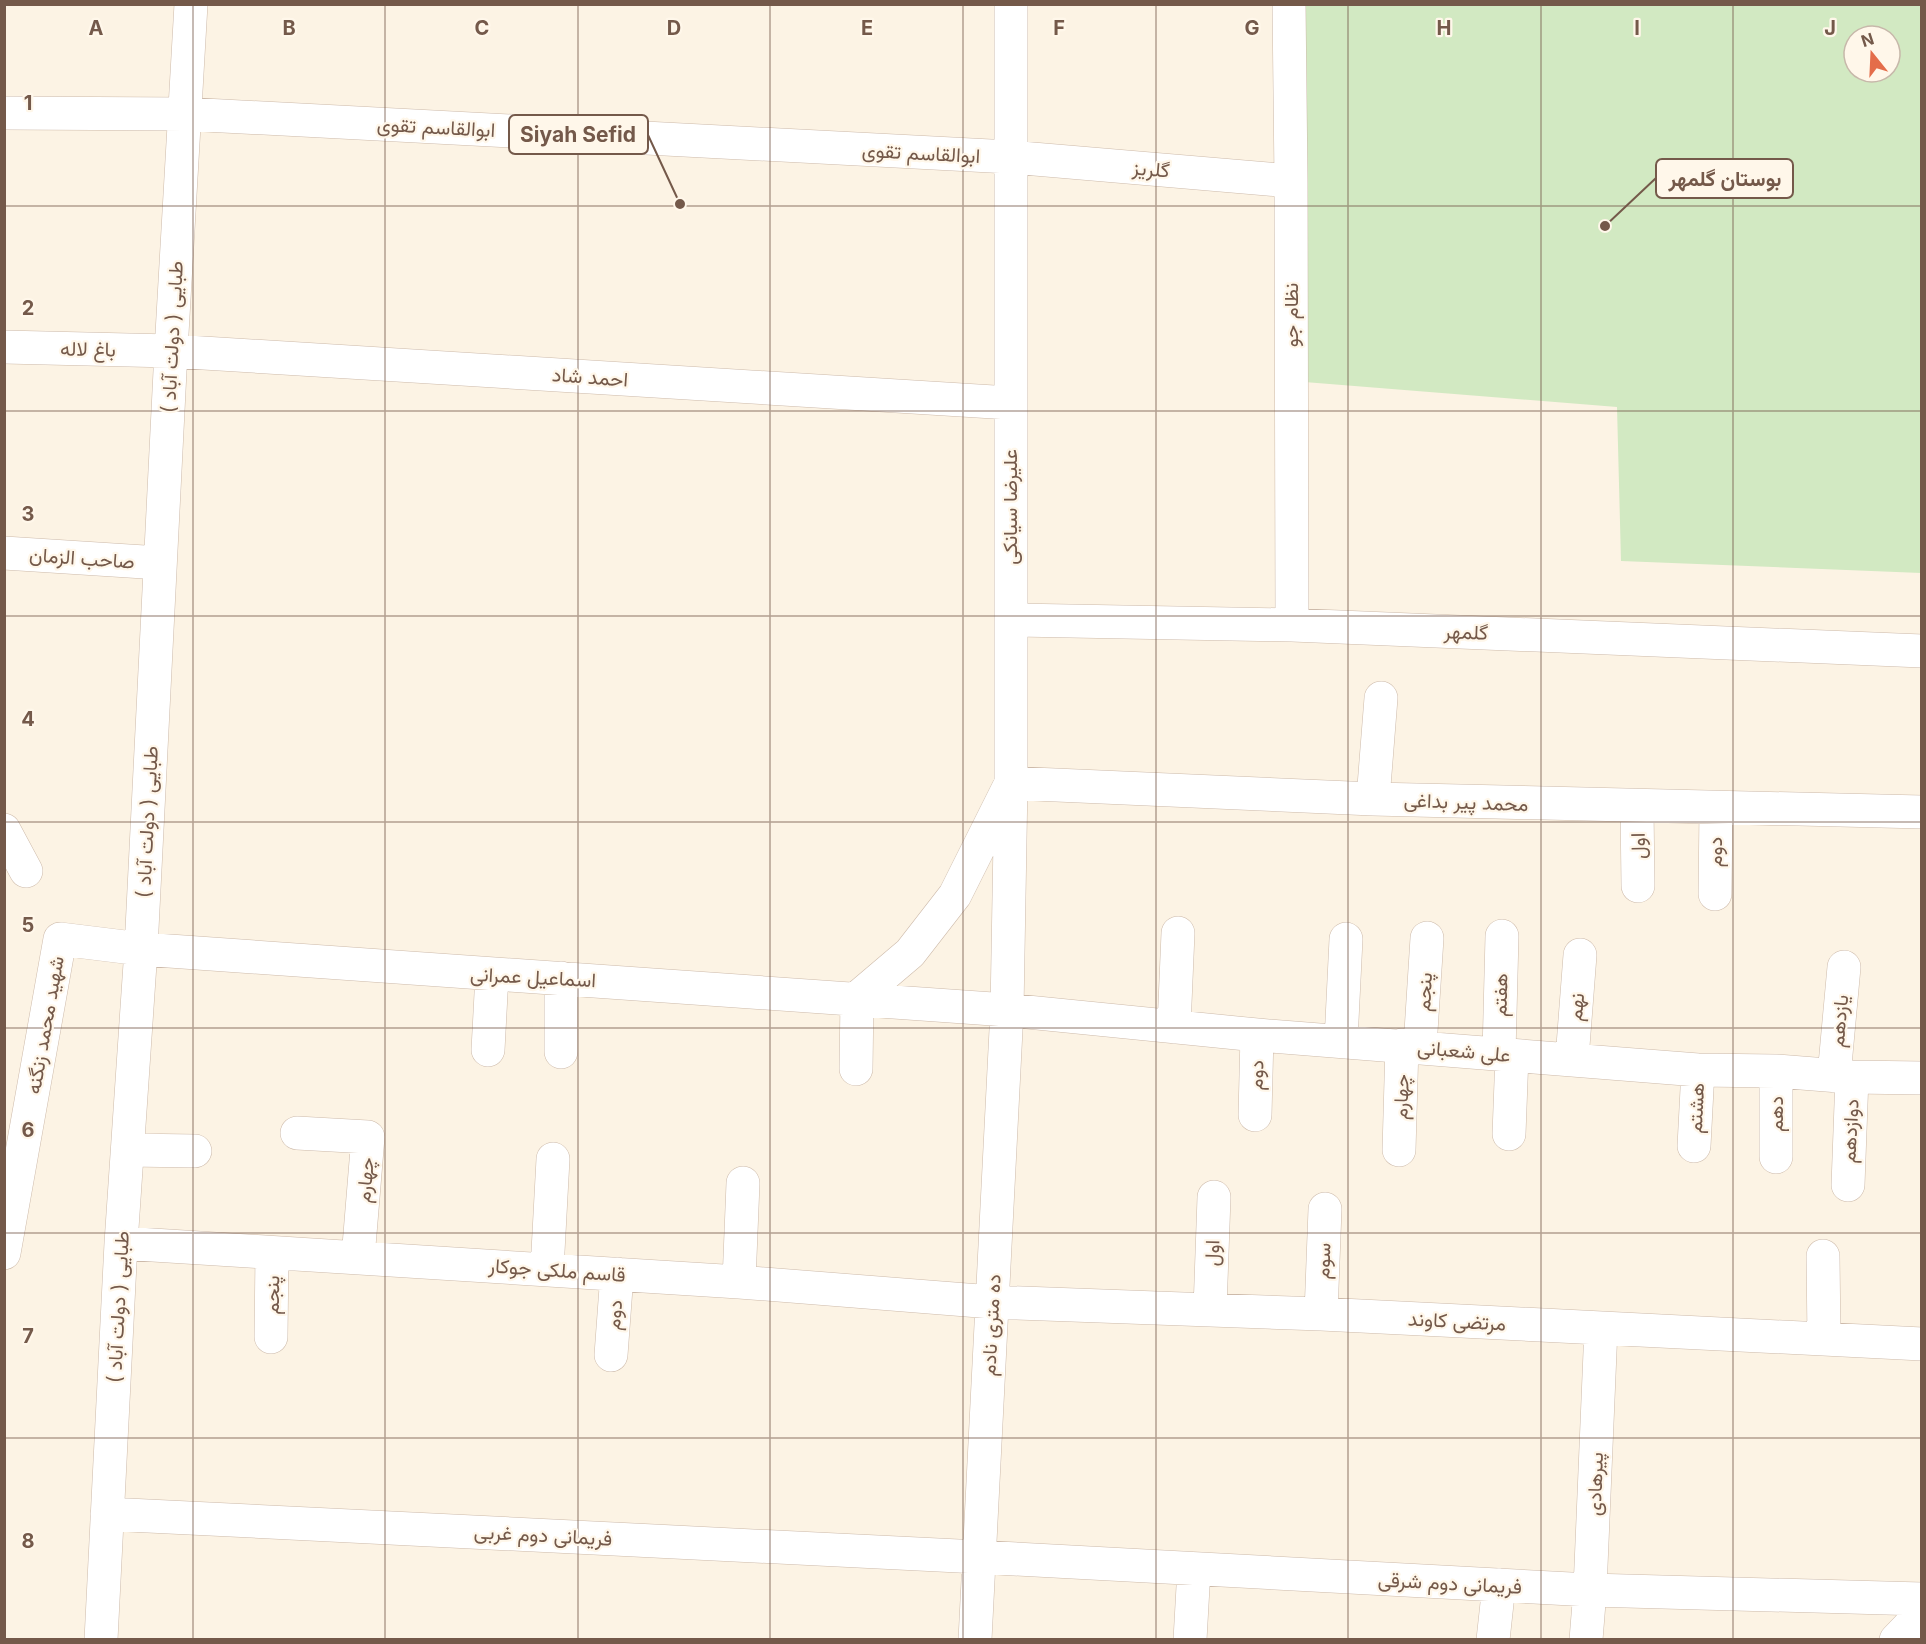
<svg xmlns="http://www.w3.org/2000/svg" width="1926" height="1644" font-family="Inter,Vazirmatn,sans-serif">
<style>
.green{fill:#d2e9c2;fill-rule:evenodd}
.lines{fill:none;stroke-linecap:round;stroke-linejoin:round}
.minor-casing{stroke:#cdbaaa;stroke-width:34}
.minor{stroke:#fff;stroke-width:33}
.grid{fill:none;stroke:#74594a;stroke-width:1.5;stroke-opacity:0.55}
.labels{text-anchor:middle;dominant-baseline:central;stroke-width:4.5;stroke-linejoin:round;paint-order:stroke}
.street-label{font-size:20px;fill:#74594a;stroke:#fff7ea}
.grid-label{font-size:20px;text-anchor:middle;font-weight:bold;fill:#74594a;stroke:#fff7ea;stroke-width:4.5;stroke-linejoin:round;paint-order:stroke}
.leader{fill:none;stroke:#74594a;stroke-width:2}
.callout-dot{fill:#74594a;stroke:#fff7ea;stroke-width:2}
.callout{fill:#fff7ea;stroke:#74594a;stroke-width:2}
.callout-label{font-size:21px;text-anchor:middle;font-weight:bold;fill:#74594a}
</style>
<rect width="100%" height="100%" fill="#fcf3e4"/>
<path class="green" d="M1283 5H1921V573L1621 561 1617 407 1292 381ZM1854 36H1890V72H1854Z"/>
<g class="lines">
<defs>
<path id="minor" d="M1289 4 1291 181 1292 625
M4 113 185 114 1010 157 1291 181
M4 347 171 351 1010 403
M4 553 160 563
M1011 620 1292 625 1922 651
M1373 799 1381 698
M1637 807 1638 886
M4 830 26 871
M1715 894 1716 809
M1174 1027 1178 933
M1341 1041 1346 939
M1420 1047 1427 938
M488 1050 492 975
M561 1052V978
M1499 1053 1502 936
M1572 1059 1580 955
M856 1069 857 998 910 953 955 895 1011 783 1373 799 1922 812
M1776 1071V1157
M1834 1076 1844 967
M1255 1115 1257 1035
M297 1133 368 1137 358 1258
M1509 1134 1512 1055
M1694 1146 1698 1070
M128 1150 195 1151
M1399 1150 1402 1045
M1848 1185 1852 1077
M121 1243 739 1282 992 1302 1321 1314 1922 1344
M4 1253 60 939 141 949 1007 1010 1257 1035 1698 1070 1776 1071 1852 1077 1922 1078
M1823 1256 1824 1339
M547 1270 553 1159
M739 1282 743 1183
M1210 1310 1214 1197
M1321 1314 1325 1209
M271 1337 272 1253
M611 1355 617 1274
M107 1514 979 1557 1590 1590 1922 1599
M101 1640 121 1243 141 949 171 351 191 4
M975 1640 1007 1010 1011 783V4
M1190 1640 1194 1569
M1493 1640 1499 1585
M1586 1640 1590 1590 1601 1328
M1896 1640 1922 1613"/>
</defs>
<use href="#minor" class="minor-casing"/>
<use href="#minor" class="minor"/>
</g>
<path class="grid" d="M193 4V1640M385 4V1640M578 4V1640M770 4V1640M963 4V1640M1156 4V1640M1348 4V1640M1541 4V1640M1733 4V1640M4 206H1922M4 411H1922M4 616H1922M4 822H1922M4 1028H1922M4 1233H1922M4 1438H1922"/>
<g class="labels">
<g class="street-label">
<text transform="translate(436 127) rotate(3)">ابوالقاسم تقوی</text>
<text transform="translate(921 153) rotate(3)">ابوالقاسم تقوی</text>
<text transform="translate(1151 169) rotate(5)">گلریز</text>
<text transform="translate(1291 315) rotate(-90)">نظام جو</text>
<text transform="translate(172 337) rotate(-87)">طبایی ( دولت آباد )</text>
<text transform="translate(88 349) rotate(1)">باغ لاله</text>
<text transform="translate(590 377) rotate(4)">احمد شاد</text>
<text transform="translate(1010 507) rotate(-90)">علیرضا سیانکی</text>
<text transform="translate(82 558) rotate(4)">صاحب الزمان</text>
<text transform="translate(1466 632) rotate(2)">گلمهر</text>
<text transform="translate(1466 802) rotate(2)">محمد پیر بداغی</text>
<text transform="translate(147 822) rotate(-87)">طبایی ( دولت آباد )</text>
<text transform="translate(1638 846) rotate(-91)">اول</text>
<text transform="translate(1715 852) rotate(-89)">دوم</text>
<text transform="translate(533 977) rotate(3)">اسماعیل عمرانی</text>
<text transform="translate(1424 992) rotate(-87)">پنجم</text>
<text transform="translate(1500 995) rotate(-89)">هفتم</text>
<text transform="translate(1576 1007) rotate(-85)">نهم</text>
<text transform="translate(1839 1021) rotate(-85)">یازدهم</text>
<text transform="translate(45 1025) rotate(-80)">شهید محمد زنگنه</text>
<text transform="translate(1464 1051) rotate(5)">علی شعبانی</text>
<text transform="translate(1256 1075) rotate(-88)">دوم</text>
<text transform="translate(1401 1097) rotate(-88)">چهارم</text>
<text transform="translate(1696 1108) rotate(-87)">هشتم</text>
<text transform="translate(1776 1114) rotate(-90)">دهم</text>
<text transform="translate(1850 1131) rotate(-87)">دوازدهم</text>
<text transform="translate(365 1180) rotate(-85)">چهارم</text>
<text transform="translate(1212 1253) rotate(-88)">اول</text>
<text transform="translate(1323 1261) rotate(-88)">سوم</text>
<text transform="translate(557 1270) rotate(4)">قاسم ملکی جوکار</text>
<text transform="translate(272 1295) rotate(-89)">پنجم</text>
<text transform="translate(118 1307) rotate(-87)">طبایی ( دولت آباد )</text>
<text transform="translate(614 1315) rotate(-85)">دوم</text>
<text transform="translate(1457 1321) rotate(3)">مرتضی کاوند</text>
<text transform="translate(991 1325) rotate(-87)">ده متری نادم</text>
<text transform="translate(1595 1484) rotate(-88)">پیرهادی</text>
<text transform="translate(543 1535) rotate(3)">فریمانی دوم غربی</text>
<text transform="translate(1450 1583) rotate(3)">فریمانی دوم شرقی</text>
</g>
</g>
<g class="grid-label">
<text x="96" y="35">A</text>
<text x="289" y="35">B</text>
<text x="482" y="35">C</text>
<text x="674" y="35">D</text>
<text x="867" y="35">E</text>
<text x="1059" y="35">F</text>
<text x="1252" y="35">G</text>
<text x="1444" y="35">H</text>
<text x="1637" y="35">I</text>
<text x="1830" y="35">J</text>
<text x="28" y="110">1</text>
<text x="28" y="315">2</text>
<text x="28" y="521">3</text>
<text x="28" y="726">4</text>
<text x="28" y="932">5</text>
<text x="28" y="1137">6</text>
<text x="28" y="1343">7</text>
<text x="28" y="1548">8</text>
</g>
<path class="leader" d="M680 204L648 135M1605 226L1656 178"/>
<g class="callout-dot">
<circle cx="680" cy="204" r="6"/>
<circle cx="1605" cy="226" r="6"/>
</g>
<g class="callout">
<rect x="509" y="115" width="139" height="39" rx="6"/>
<rect x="1656" y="159" width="137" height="39" rx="6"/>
</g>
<g class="callout-label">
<text x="578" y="142">Siyah Sefid</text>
<text x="1725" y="186">بوستان گلمهر</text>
</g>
<rect width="1926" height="1644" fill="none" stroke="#74594a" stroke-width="12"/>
<g transform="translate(1872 54) rotate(342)"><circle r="28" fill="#fff7ea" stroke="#c7b8aa" stroke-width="1.5"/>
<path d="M0-4.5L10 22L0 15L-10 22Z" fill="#e46d4a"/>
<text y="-9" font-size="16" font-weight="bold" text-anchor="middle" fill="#74594a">N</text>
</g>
</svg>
